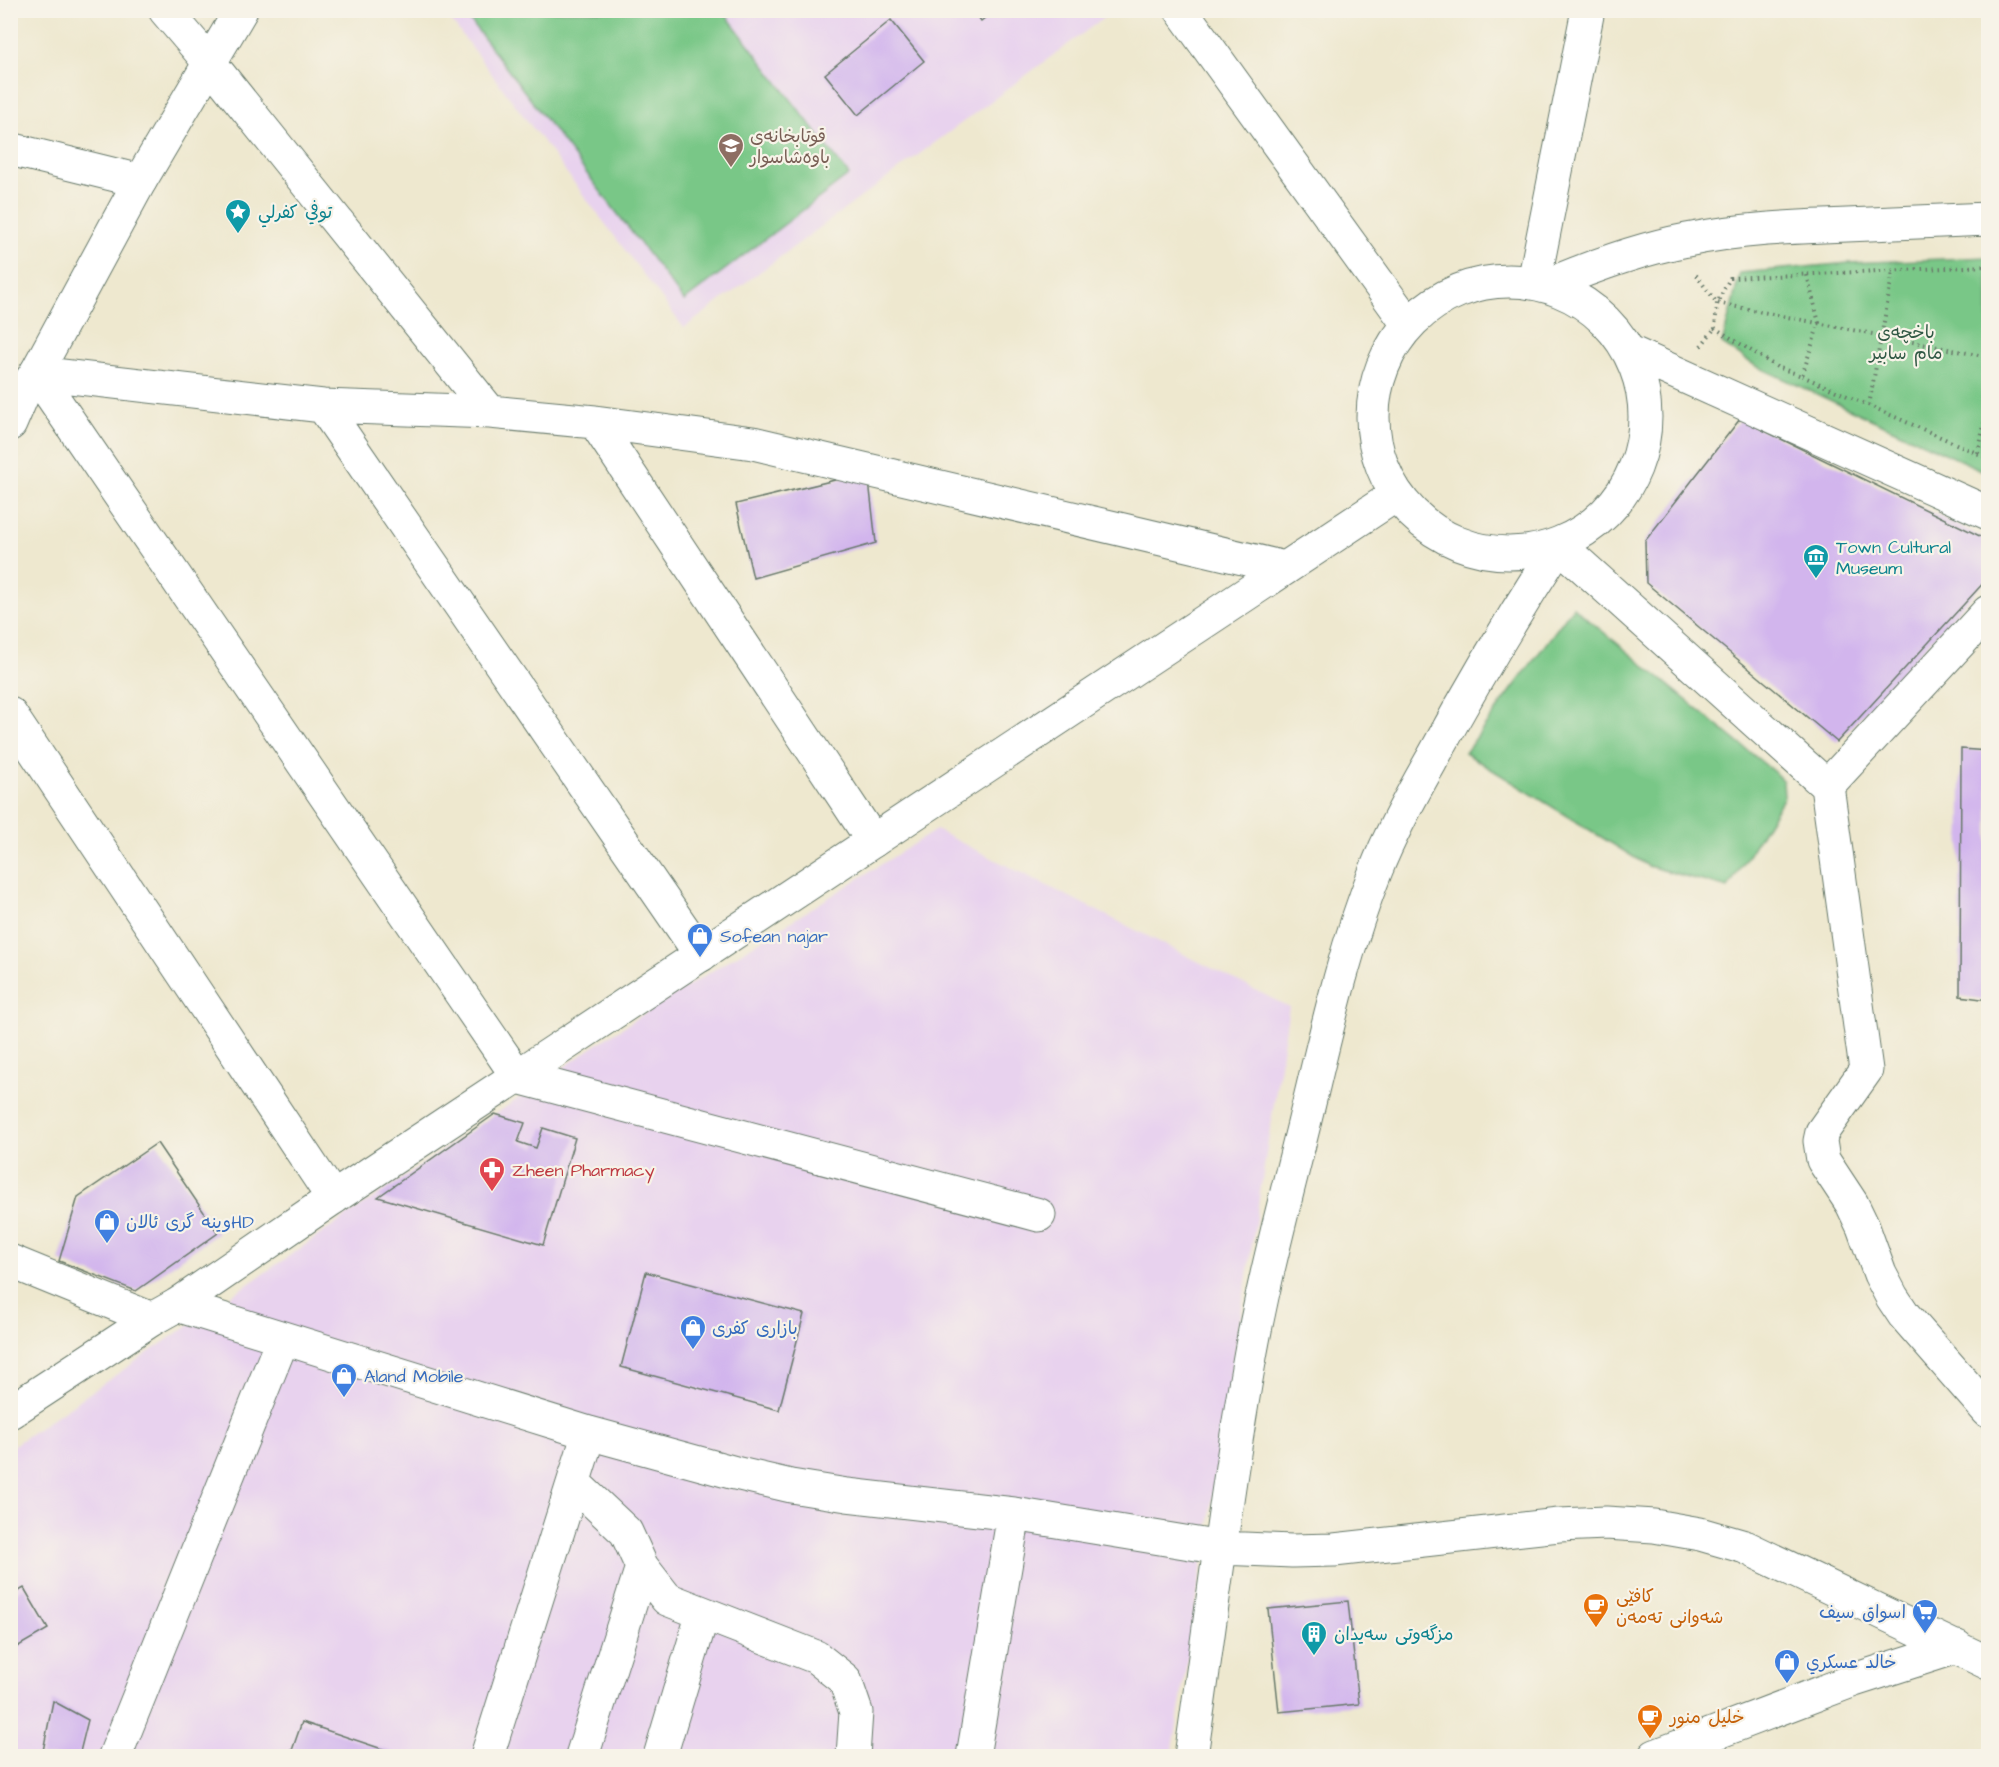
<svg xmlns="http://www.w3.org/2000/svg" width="1999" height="1767" font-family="'Architects Daughter','Playpen Sans Arabic',sans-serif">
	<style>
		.built { fill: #e8d2ee }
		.green { fill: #79c787; stroke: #4c825e; stroke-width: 1.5 }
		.building { fill: #d2b5ed }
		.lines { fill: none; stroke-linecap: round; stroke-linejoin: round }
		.minor-casing { stroke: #67796a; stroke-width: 35 }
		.major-casing { stroke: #67796a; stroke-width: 35 }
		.path { stroke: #67796a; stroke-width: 4; stroke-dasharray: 1.5 4.5; stroke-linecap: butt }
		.minor { stroke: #fff; stroke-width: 33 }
		.major { stroke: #fff; stroke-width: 33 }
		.labels { text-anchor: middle; stroke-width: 4.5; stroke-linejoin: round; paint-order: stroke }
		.education-label { font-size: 18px; fill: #785e54; stroke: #f7f3e8; text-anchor: start }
		.culture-label { font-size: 18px; fill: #0d838f; stroke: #f7f3e8; text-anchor: start }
		.park-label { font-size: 18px; fill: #315945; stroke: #f7f3e8 }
		.shop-label { font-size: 18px; fill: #366cbe; stroke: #f7f3e8; text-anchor: start }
		.health-label { font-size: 18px; fill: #be3a42; stroke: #f7f3e8; text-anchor: start }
		.food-label { font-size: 18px; fill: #c56008; stroke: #f7f3e8; text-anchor: start }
	</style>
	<rect width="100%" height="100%" fill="#f7f3e8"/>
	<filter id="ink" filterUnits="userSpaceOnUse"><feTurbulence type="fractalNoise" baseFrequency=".0167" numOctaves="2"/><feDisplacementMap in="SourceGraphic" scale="12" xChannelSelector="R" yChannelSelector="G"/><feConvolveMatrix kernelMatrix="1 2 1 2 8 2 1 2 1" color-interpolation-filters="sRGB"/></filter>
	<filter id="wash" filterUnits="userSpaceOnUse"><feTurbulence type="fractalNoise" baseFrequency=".008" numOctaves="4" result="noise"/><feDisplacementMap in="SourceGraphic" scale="24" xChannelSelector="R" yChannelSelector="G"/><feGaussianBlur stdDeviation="1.35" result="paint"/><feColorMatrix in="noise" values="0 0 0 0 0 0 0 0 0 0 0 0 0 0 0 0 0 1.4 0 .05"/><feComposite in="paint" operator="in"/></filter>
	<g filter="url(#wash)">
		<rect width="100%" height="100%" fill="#eee8cf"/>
		<path class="built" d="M444 11H1113L684 328Z
			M936 830 1289 1007 1172 1756H11V1447L612 1034Z"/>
		<path class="green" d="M463 11H723L849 175 684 301Z
			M1988 257V473L1756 366 1722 344 1740 273 1849 263Z
			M1573 607 1773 771 1783 781 1784 797 1728 888 1648 866 1465 753Z"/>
		<g id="blocks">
			<path class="building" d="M973 10H995L981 21Z
				M891 20 924 61 858 115 825 74Z
				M1740 419 1988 540V578L1837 742 1646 583 1645 541Z
				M868 472 876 543 753 578 736 504Z
				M1961 749 1988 751V1000L1960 996Z
				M495 1114 525 1123 518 1142 536 1148 543 1128 575 1138 543 1245 378 1197Z
				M157 1143 218 1233 136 1291 59 1261 78 1197Z
				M646 1272 804 1314 779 1410 621 1367Z
				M24 1588 48 1629 10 1651V1596Z
				M1348 1601 1359 1704 1279 1712 1268 1609Z
				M53 1701 88 1720 79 1756H42Z
				M302 1722 403 1756H290Z"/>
		</g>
	</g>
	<g filter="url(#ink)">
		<use href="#blocks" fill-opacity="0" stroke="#67796a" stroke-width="1.5"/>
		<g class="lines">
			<defs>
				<path id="minor" d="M165 10 210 63 490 412
					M10 149 140 181
					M1534 282 1588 10
					M1548 285C1593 266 1639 249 1687 240 1740 229 1793 227 1847 225 1894 223 1941 221 1988 219
					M1630 352 1988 513
					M36 373 518 1077 1039 1215
					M36 373 323 406 490 412 595 422 753 443 1285 568
					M323 406 701 955
					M595 422 873 841
					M10 714 333 1198
					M1827 786 1988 612
					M10 1261 152 1319
					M177 1305 589 1433 735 1473 791 1486 847 1495 1014 1514 1221 1548 1292 1551 1334 1550 1559 1525 1606 1523 1654 1526 1700 1534 1745 1547 1988 1663
					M574 1483 626 1532 642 1567 667 1599 816 1657 845 1680 856 1712 853 1756
					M115 1756 283 1338
					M487 1756 589 1433
					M582 1756 642 1567
					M660 1756 703 1613
					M973 1756 1014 1514
					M1191 1756C1210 1627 1225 1497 1248 1368 1262 1286 1284 1205 1304 1124 1325 1038 1343 952 1376 870 1391 832 1411 796 1431 761 1471 687 1513 616 1559 545L1827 786 1866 1070 1822 1132 1820 1141 1823 1160 1852 1204 1863 1227 1880 1274 1892 1297 1904 1315 1988 1411
					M1655 1756 1854 1680 1957 1647"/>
				<path id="major" d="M1181 10 1408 324
					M1373 417a136 136 0 1 1 272 0a136 136 0 1 1-272 0Z
					M10 424 25 389 36 373 140 181 241 10
					M10 1412 152 1319 177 1305 333 1198 1396 495"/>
			</defs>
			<use href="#minor" class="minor-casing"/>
			<use href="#major" class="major-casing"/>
			<path class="path" d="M1696 275 1717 303 1988 357
				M1807 275 1819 323 1802 376 1777 367 1715 328 1717 303 1730 278 1988 266
				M1701 346 1715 328
				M1802 376 1988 458
				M1869 405 1893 271
				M1978 453 1988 406"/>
			<use href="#minor" class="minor"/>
			<use href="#major" class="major"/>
		</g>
	</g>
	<defs>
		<symbol id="school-pin" viewBox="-11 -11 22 30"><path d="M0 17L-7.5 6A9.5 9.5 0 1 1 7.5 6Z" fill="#8d6e63" stroke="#f7f3e8"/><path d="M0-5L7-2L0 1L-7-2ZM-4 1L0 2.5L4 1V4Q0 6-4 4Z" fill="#fff"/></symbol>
		<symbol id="sight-pin" viewBox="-11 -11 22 30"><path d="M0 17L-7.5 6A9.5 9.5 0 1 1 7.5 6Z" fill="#0f9aa8" stroke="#f7f3e8"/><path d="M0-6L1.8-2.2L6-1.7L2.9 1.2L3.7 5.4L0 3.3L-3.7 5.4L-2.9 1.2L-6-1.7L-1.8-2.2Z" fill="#fff"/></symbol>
		<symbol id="museum-pin" viewBox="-11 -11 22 30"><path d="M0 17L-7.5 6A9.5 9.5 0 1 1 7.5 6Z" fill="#0f9aa8" stroke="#f7f3e8"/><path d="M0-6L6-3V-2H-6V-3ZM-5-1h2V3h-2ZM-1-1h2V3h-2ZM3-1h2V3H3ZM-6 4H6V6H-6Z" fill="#fff"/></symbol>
		<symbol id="shop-pin" viewBox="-11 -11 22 30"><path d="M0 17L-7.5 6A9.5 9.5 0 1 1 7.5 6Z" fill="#3f7fe0" stroke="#f7f3e8"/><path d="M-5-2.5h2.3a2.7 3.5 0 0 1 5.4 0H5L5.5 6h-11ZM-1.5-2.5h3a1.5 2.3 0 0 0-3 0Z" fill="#fff"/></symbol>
		<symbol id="pharmacy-pin" viewBox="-11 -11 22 30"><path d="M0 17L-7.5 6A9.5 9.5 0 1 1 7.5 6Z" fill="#e0444e" stroke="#f7f3e8"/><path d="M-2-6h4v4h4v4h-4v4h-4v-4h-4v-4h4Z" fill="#fff"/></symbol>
		<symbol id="cafe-pin" viewBox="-11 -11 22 30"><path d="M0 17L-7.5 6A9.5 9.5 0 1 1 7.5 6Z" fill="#e8710a" stroke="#f7f3e8"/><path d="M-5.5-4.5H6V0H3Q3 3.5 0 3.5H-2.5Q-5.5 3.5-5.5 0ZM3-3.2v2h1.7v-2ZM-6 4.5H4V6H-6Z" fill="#fff"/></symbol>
		<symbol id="supermarket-pin" viewBox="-11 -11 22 30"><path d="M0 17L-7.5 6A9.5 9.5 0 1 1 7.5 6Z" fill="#3f7fe0" stroke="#f7f3e8"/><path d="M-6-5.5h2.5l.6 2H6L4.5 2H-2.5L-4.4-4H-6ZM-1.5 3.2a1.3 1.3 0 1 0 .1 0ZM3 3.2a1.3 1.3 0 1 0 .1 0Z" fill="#fff"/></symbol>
		<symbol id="building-pin" viewBox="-11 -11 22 30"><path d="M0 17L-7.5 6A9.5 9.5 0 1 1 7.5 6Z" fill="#0f9aa8" stroke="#f7f3e8"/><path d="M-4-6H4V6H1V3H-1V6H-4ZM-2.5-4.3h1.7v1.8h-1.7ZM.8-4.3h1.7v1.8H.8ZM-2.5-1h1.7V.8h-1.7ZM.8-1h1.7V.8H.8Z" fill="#fff"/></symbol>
	</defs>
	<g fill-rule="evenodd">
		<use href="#school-pin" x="716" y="131" width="30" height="40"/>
		<use href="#sight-pin" x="223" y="197" width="30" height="40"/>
		<use href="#museum-pin" x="1801" y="542" width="30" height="40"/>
		<use href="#shop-pin" x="685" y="921" width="30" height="40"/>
		<use href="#pharmacy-pin" x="477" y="1155" width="30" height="40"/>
		<use href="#shop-pin" x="92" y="1207" width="30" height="40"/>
		<use href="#shop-pin" x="678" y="1313" width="30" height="40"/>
		<use href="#shop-pin" x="329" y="1361" width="30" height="40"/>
		<use href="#cafe-pin" x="1581" y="1591" width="30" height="40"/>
		<use href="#supermarket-pin" x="1910" y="1597" width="30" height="40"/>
		<use href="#building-pin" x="1299" y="1619" width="30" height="40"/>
		<use href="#shop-pin" x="1772" y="1647" width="30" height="40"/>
		<use href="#cafe-pin" x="1635" y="1702" width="30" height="40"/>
	</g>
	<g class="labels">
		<g class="education-label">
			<text x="750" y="142">قوتابخانەی<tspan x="750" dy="21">باوەشاسوار</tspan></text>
		</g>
		<g class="culture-label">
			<text x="258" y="218">توفي كفرلي</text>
			<text x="1836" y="553">Town Cultural<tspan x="1836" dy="21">Museum</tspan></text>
			<text x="1334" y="1640">مزگەوتی سەیدان</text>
		</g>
		<g class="park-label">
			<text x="1906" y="338">باخچەی<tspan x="1906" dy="21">مام سابیر</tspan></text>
		</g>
		<g class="shop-label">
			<text x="720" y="942">Sofean najar</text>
			<text x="126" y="1228">وينه گری ئالانHD</text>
			<text x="712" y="1334">بازاری کفری</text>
			<text x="364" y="1382">Aland Mobile</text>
			<text x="1906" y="1618" text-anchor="end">اسواق سيف</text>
			<text x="1806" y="1668">خالد عسکري</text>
		</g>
		<g class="health-label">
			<text x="512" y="1176">Zheen Pharmacy</text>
		</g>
		<g class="food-label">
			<text x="1616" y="1602">کافێی<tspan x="1616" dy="21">شەوانی تەمەن</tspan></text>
			<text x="1670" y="1723">خلیل منور</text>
		</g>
	</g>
	<rect width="1999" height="1767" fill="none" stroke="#f7f3e8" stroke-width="36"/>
</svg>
